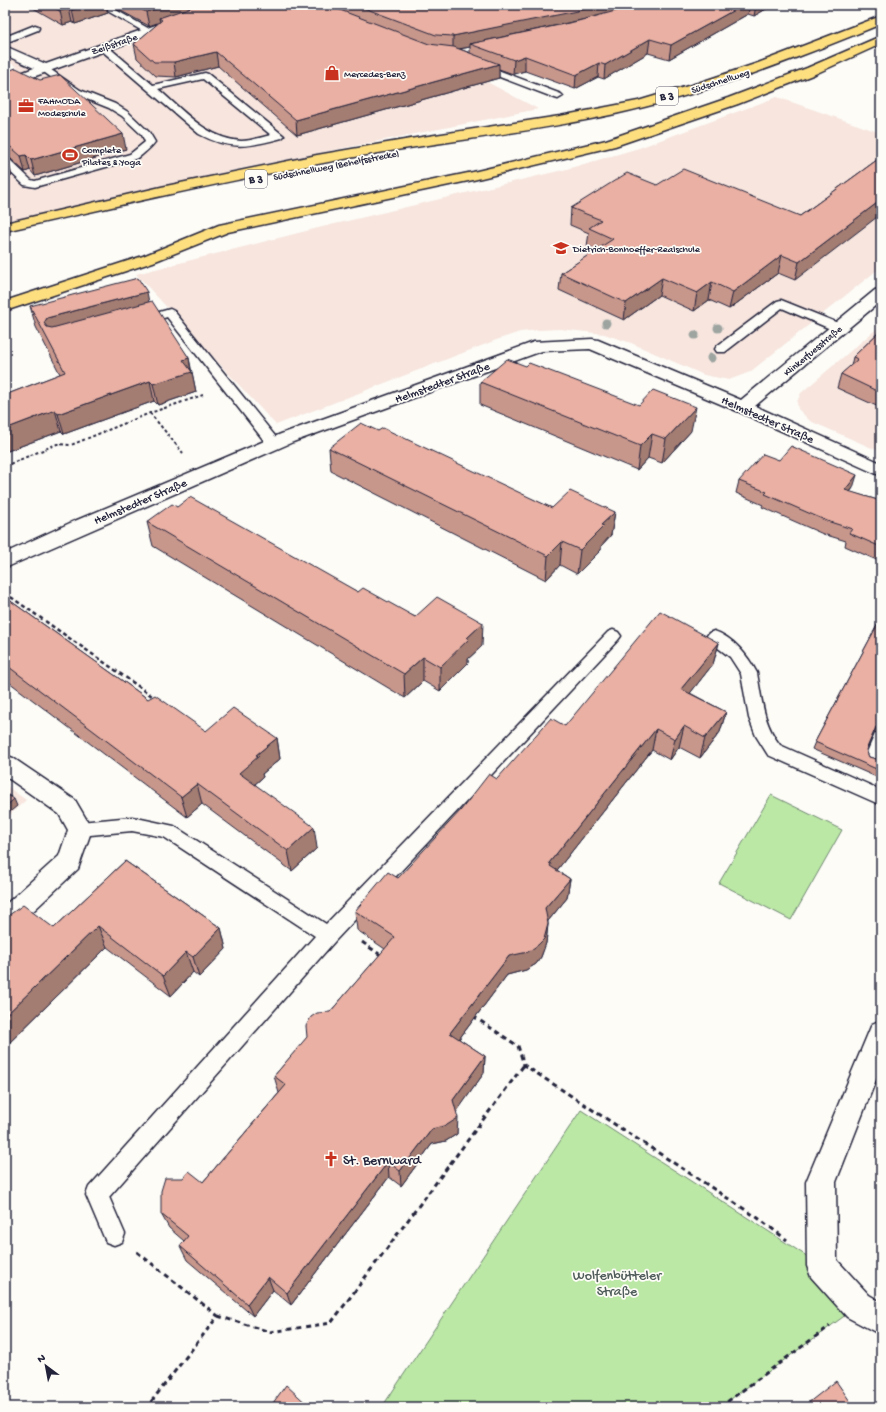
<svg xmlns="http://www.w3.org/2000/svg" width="886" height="1412" font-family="'Gochi Hand',sans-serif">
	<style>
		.built { fill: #f7e5de }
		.green { fill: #bbe8a5; stroke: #6e8570 }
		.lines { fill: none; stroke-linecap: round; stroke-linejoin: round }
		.lane-casing { stroke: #22223b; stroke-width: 3 }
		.street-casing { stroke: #22223b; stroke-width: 3 }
		.secondary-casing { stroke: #22223b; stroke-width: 3 }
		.highway-casing { stroke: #22223b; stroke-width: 3 }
		.path-far2 { stroke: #22223b; stroke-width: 2; stroke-dasharray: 3 2.5; stroke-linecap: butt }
		.path-far1 { stroke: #22223b; stroke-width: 2.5; stroke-dasharray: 4 3; stroke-linecap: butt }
		.path { stroke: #22223b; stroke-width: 3; stroke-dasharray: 5 4; stroke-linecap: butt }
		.lane { fill: #fdfcf7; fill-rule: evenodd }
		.street { fill: #fdfcf7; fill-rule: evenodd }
		.secondary { fill: #fdfcf7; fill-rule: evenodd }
		.highway { fill: #fedf80; fill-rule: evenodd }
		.tree { fill: #9ea5a1 }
		.wall { fill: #c8978c; stroke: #22223b; fill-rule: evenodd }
		.shaded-wall { fill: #a37b72; stroke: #22223b }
		.building { fill: #e9b0a3; stroke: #22223b }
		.labels { text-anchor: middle; stroke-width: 3.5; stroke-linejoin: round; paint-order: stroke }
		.far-street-label { font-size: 10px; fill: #22223b; stroke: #fdfcf7 }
		.far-poi-label { font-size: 10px; fill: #22223b; stroke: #fdfcf7; text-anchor: start }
		.shield { fill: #fdfcf7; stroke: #646373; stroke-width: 1 }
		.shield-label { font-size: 11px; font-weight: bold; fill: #22223b }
		.street-label { font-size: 12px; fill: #22223b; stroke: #fdfcf7 }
		.near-poi-label { font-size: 14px; fill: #22223b; stroke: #fdfcf7; text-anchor: start }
		.near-park-label { font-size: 14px; fill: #505d5b; stroke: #fdfcf7 }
	</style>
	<rect width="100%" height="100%" fill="#fdfcf7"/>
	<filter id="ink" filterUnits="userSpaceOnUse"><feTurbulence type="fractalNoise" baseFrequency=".025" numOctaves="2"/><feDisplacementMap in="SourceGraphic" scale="8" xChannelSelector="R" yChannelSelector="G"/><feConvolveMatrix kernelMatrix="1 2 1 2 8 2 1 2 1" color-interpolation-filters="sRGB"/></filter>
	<g filter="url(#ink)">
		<path class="built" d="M5 5H306L434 54 538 109 240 169 5 222V72L18 67 5 60Z
			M777 97 881 133V267L750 372 729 380 704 375 631 343 604 334 560 329 538 330 520 332 499 339 276 425 136 274 318 228 567 169 639 148Z
			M881 325V452L810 421 798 409 797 402 801 393Z
			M5 785 26 800 5 819Z"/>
		<path class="green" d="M771 795 842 830 791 920 719 883Z
			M581 1110 822 1266 858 1306 720 1407H382Z"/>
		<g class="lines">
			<defs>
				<path id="lane" d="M97 5H107L153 31 149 34 146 33Z
					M35 25 38 26 39 28 38 30 5 43V37Z
					M103 44 106 45 153 85 205 73 208 74 284 136 282 138C248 147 231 151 199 134L100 49 99 47 100 45ZM203 79 271 135C262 137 250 141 241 141 207 139 183 110 158 89Z
					M479 63 561 94 563 96 558 99 555 98 476 68 474 66Z
					M44 65 80 90 115 104 128 112 149 132 155 142C150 149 144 153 138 158L35 187 24 185 5 167V158L9 159 31 180 35 181 130 154 145 142 142 135 122 116 109 108 74 94 41 70 39 68 41 66Z
					M781 300 843 325 845 328 843 331H835L782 308 725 352H717L715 349 717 346 777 301Z
					M170 309 174 311 279 441 281 444 279 447 274 448 269 447 167 317 142 325 138 324 136 321 138 318Z
					M613 630 618 632 621 636 618 640 335 941 109 1197 125 1234 122 1242 114 1245 106 1242 86 1195 89 1187 315 936 164 837 132 831 80 836 74 834 71 829 74 824 80 822 132 817 174 826 326 924 608 632Z
					M714 631C733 637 748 656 757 673 762 700 763 723 780 745L881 790V805L768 755 756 736 749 718 741 674 730 657 709 641 706 637 709 633Z
					M881 733V758L879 762 873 764 867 762 865 757 875 734Z"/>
				<path id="street" d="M881 288V301L755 406 881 463V476L737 411 590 349 542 351 293 442 5 568V553L70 523 281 434 534 342 592 339 598 340 741 400 875 290Z
					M5 755 13 758 75 800 92 829 78 869 14 929 5 932V905L59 856 68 830 59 814 5 776Z
					M881 1020V1067L836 1182 837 1260 869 1295 881 1302V1335L847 1317 811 1277 807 1266 806 1182 872 1024Z"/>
				<path id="secondary" d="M212 5H229L227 7 5 87V79L34 68 5 55V46L46 64Z"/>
				<path id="highway" d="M881 16V24C795 59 706 94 615 114 529 133 442 141 355 157 238 178 121 205 5 231V223L161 187 317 155 422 137 560 116 638 101 698 83 758 63Z
					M881 36V44L815 74 738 104 615 146 473 180 228 232 153 262 5 311V301L143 256 219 225 473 172 606 140 728 98 807 68Z"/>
			</defs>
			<use href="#lane" class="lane-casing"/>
			<use href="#street" class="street-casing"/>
			<use href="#secondary" class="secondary-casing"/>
			<use href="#highway" class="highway-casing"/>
			<path class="path-far2" d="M150 413 183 453
				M5 466 57 444 71 445 150 413 203 395"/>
			<path class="path-far1" d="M5 593 155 698"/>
			<path class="path" d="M362 942 382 956
				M473 1016 518 1046 524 1065 758 1218 787 1240
				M137 1252 218 1316 147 1407
				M218 1316 270 1332 331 1323 524 1065
				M720 1407 830 1326"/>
			<use href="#lane" class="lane"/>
			<use href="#street" class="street"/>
			<use href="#secondary" class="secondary"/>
			<use href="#highway" class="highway"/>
		</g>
		<g class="tree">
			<circle cx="606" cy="323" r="4.5"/>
			<circle cx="718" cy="328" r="4.5"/>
			<circle cx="695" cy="335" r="4.5"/>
			<circle cx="711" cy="358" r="4.5"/>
		</g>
		<path class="wall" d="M28 5H107L108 13 75 24 72 22 63 25Z
			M110 5H773L754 16 748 14 669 59 648 53 604 79 598 77 575 89 525 71 513 74 499 69V78L297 135 218 66 176 77 156 76 137 58 134 44 160 22 149 26ZM470 47V53L460 49Z
			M5 70V72L126 149 35 176 30 170 25 172 10 158 5 157Z
			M881 157 795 280 778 273 729 309 709 300 694 311 659 295 624 320 559 290 561 273 597 250 587 246 589 233 570 225 571 208 657 185 800 216Z
			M149 302 189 358 196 392 158 405 154 401 64 434 61 431 5 452V395L60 374 36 327 30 306Z
			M881 330V408L837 388 841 374 851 366 853 357Z
			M480 382 691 431 662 463 648 458 637 470 480 405Z
			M378 431 552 508 615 512 611 535 601 546V550L577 574 560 565 546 580 331 471 329 448Z
			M779 460 853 488 850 492 881 501V562L845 546 846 541 823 534 762 507 763 505 736 493 739 481Z
			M177 507 358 592 482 646 468 659V663L440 691 423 681 405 698 153 546 147 522Z
			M5 597 148 699 206 731 277 738 280 759 262 774 263 777 255 784 317 848 292 871 202 804 187 817 5 679Z
			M881 618V732L874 733 866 750 869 757 876 759 881 757V779L812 749 815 742Z
			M719 643 713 664 690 693 726 712 720 732 700 758 679 747 670 760 652 750 557 870 570 879 567 898 548 921V924L546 943 541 957 536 964 526 970 507 975 459 1039 485 1056 484 1073 456 1112 457 1134 446 1141 432 1144 401 1186 389 1177 291 1305 273 1290 253 1316 187 1260 180 1246 184 1241 169 1228 161 1214 203 1182 279 1093 274 1076 385 949 357 930 355 911 398 878 497 779 565 726Z
			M125 861 221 928 226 949 199 977 193 972 171 996 107 947 5 1047V918L54 928Z"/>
		<path class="shaded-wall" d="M87 5H107L108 13 75 24 72 10Z
			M167 5H208L159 18 160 22 149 26 146 12Z
			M599 5H651L470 44V47L453 50V36Z
			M743 5H750L748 14 669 59 671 45Z
			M756 5H773L754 16Z
			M69 8 72 22 63 25 60 11Z
			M650 39 648 53 604 79 605 65Z
			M216 52 218 66 176 77 174 62Z
			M525 56V71L513 74 514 60Z
			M599 63 598 77 575 89 576 75Z
			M499 64V78L297 135 296 120Z
			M123 134 126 149 35 176 31 160Z
			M26 155 30 170 25 172 21 156Z
			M8 160 12 176 5 178V161Z
			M881 200V214L795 280 799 262Z
			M782 255 778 273 729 309 733 292Z
			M662 278 659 295 624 320 626 303Z
			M712 282 709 300 694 311 697 293Z
			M147 292 151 313 53 339 44 323 47 318Z
			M189 358 191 372H192L196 392 158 405 153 384 183 360Z
			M150 381 154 401 64 434 58 414Z
			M696 407 691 431 662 463 666 439Z
			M55 410 61 431 5 452V429Z
			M652 434 648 458 637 470 640 446Z
			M857 475 853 488 841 503 845 490Z
			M615 512 611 535 601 546V550L577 574 580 550 601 525Z
			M562 542 560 565 546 580 548 556Z
			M483 623 482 646 468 659V663L440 691V667L467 638Z
			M719 643 713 664 677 710 681 689Z
			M423 657V681L405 698 404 674Z
			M726 712 720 732 700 758 705 738Z
			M684 726 679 747 670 760 675 739Z
			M881 726V732L874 733 876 727Z
			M656 729 652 750 550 879 549 863Z
			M277 738 280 759 262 774 263 777 244 794 239 773 256 755Z
			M197 784 202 804 187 817 181 797Z
			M14 799 17 806 5 816V807Z
			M314 827 317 848 292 871 288 851Z
			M570 879 567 898 543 927 545 908Z
			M548 924 546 943 541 957 536 964 526 970 507 975 450 1051V1033L509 956Z
			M98 926 107 947 5 1047V1016Z
			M221 928 226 949 199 977 193 957Z
			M186 952 193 972 171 996 163 976Z
			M485 1056 484 1073 453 1117V1100Z
			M458 1118 457 1134 446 1141 432 1144 401 1186 400 1171 432 1129Z
			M388 1162 389 1177 291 1305 287 1293Z
			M268 1277 273 1290 253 1316 247 1304Z"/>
		<path class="building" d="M49 5H87L72 10 69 8 60 11Z
			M133 5H167L146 12Z
			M197 5H327L429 44 454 47 499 64 296 120 216 52 174 62H154L134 44 162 20 159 18Z
			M356 5H599L577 11 453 36 436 35Z
			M638 5H743L671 45 650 39 605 65 599 63 576 75 525 56 514 60 470 44 578 21Z
			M16 68 40 80 60 75 123 134 31 160 26 155 21 156 5 142V72Z
			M5 157 8 160 5 161Z
			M881 157V200L799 262 782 255 733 292 712 282 697 293 662 278 626 303 561 273 613 239 589 228 601 220 571 208 627 173 657 185 683 169 800 216Z
			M138 278 147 292 47 318 44 323 47 327 52 328 152 301 189 358 183 360 192 372 153 384 150 381 58 414 55 410 5 429V395L65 372 30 306Z
			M881 330V393L841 374 858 359 853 357Z
			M507 359 526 366 529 363 639 405 653 390 696 407 666 439 652 434 640 446 480 382Z
			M361 423 378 431 383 428 552 508 570 491 615 512 601 525 604 526 580 550 562 542 548 556 329 448Z
			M791 446 857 475 845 490 881 501V547L849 533 852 529 827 521 765 494 767 492 739 481 763 454 779 460Z
			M190 497 358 592 363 588 415 617 437 597 483 623 467 638 469 639 440 667 423 657 404 674 147 522 172 504 177 507Z
			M5 597 148 699 155 695 206 731 233 708 277 738 256 755 259 756 239 773 314 827 288 851 197 784 181 797 5 664Z
			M660 611 719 643 681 689 726 712 705 738 684 726 675 739 656 729 549 863 551 864 550 866 570 879 545 908 548 924 544 939 538 945 528 952 509 956 450 1033 485 1056 453 1100 458 1118 447 1125 432 1129 400 1171 388 1162 287 1293 268 1277 247 1304 180 1246 188 1236 161 1214V1191L165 1178H183L189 1171 203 1182 286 1085 274 1076 307 1037 306 1026 311 1017 317 1013 330 1012 395 937 355 911 388 872 398 878 461 810 489 774 497 779 551 718 565 726Z
			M881 618V726L876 727 866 750 869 757 876 759 881 757V771L815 742Z
			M5 793 14 799 5 807Z
			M125 861 221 928 193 957 186 952 163 976 98 926 5 1016V918L23 905 54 928Z
			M836 1381 854 1407H803Z
			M286 1385 310 1407H270Z"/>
	</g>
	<defs>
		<symbol id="shop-bare" viewBox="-9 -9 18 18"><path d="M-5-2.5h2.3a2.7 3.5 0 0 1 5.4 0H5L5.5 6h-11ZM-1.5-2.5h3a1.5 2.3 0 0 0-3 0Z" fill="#c8321e" stroke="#fdfcf7" stroke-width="2.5" paint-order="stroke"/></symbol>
		<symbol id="office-bare" viewBox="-9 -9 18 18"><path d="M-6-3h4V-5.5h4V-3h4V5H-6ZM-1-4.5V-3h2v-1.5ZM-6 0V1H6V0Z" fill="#c8321e" stroke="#fdfcf7" stroke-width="2.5" paint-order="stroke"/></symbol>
		<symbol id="stadium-bare" viewBox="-9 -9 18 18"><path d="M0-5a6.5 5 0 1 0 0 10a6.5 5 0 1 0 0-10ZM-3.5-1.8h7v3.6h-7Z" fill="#c8321e" stroke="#fdfcf7" stroke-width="2.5" paint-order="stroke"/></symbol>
		<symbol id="school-bare" viewBox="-9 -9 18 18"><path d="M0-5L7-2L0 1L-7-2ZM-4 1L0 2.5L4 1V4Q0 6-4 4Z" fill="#c8321e" stroke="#fdfcf7" stroke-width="2.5" paint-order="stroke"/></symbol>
		<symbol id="church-bare" viewBox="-9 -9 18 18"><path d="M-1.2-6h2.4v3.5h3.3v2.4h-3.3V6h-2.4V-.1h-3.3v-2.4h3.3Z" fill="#c8321e" stroke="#fdfcf7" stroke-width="2.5" paint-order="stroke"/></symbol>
	</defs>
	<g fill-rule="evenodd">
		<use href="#shop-bare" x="321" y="62" width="22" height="22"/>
		<use href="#office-bare" x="15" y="95" width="22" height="22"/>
		<use href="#stadium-bare" x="59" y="144" width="22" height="22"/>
		<use href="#school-bare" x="550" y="237" width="22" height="22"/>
		<use href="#church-bare" x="320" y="1148" width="22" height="22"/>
	</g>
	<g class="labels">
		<g class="far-street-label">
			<text transform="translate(114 43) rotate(-19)" y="4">Zeißstraße</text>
			<text transform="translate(720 80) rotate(-18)" y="4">Südschnellweg</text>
			<text transform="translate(336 164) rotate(-11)" y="4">Südschnellweg (Behelfsstrecke)</text>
			<text transform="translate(812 350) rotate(-40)" y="4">Klinkerfuesstraße</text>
		</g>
		<g class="far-poi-label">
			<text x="344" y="77">Mercedes-Benz</text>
			<text x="38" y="104">FAHMODA<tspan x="38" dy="12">Modeschule</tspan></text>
			<text x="82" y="153">Complete<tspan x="82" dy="12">Pilates &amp; Yoga</tspan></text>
			<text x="573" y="252">Dietrich-Bonhoeffer-Realschule</text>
		</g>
		<g class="shield">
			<rect x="656" y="87" width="22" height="18" rx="3"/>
			<rect x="245" y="170" width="22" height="18" rx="3"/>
		</g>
		<g class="shield-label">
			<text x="667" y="100">B 3</text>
			<text x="256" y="183">B 3</text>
		</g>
		<g class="street-label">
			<text transform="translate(442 382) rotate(-20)" y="4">Helmstedter Straße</text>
			<text transform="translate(768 419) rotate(24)" y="4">Helmstedter Straße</text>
			<text transform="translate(140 501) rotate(-23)" y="4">Helmstedter Straße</text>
		</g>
		<g class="near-poi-label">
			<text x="343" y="1164">St. Bernward</text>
		</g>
		<g class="near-park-label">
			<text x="617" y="1279">Wolfenbütteler<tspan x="617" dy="16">Straße</tspan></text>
		</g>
	</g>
	<rect width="886" height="1412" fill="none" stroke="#fdfcf7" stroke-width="20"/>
	<rect x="10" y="10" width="866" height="1392" fill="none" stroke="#22223b" stroke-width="1.5" filter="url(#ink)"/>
	<g transform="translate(46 1366) rotate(328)" stroke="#fdfcf7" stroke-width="3" paint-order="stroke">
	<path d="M0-3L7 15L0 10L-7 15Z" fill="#22223b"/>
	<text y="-6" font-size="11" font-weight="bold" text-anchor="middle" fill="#22223b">N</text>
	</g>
</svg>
